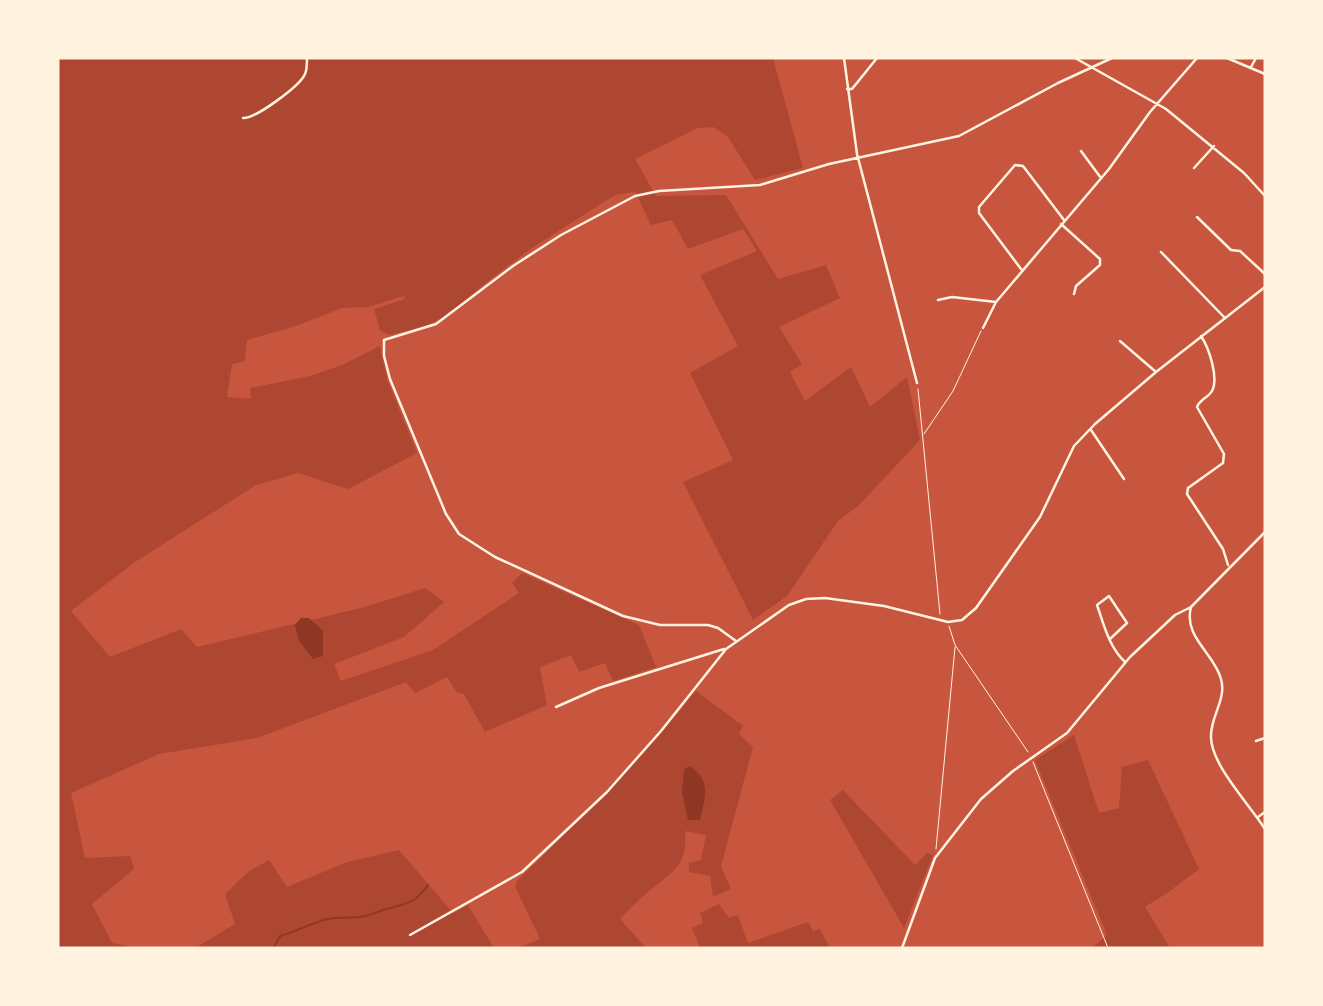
<svg xmlns="http://www.w3.org/2000/svg" width="1323" height="1006" font-family="Roboto,sans-serif">
	<style>
		.green { fill: #ae4732 }
		.water { fill: #8f3625 }
		.lines { fill: none; stroke-linecap: round; stroke-linejoin: round }
		.stream { stroke: #8f3625; stroke-width: 2 }
		.path { stroke: #fff3e0; stroke-width: 1 }
		.minor { stroke: #fff3e0; stroke-width: 2.5 }
	</style>
	<rect width="100%" height="100%" fill="#c8553d"/>
	<path class="green" d="M58 58H773L803 168 755 180 728 137 713 127 698 128 635 159 656 196 726 195 778 279 826 265 840 298 779 327 802 364 790 372 805 401 851 367 870 407 907 377 920 440 858 506 838 521 787 596 753 620 683 482 733 460 690 373 738 346 700 275 757 251 743 229 688 249 672 220 651 225 635 192 615 195 532 248 492 278 446 316 426 326 389 335 380 330 374 309 405 299 404 296 368 307 342 308 296 326 247 340 245 361 232 364 227 397 251 399 250 388 310 376 342 365 380 346 387 379 417 453 348 489 298 473 256 485 135 562 71 611 110 657 181 629 197 647 365 607 425 588 444 602 404 637 334 664 341 681 433 650 519 593 512 583 522 573 639 625 656 667 613 681 605 663 579 672 571 655 540 667 547 705 485 732 464 694 457 693 447 677 415 693 406 682 257 738 159 754 71 793 85 858 130 856 134 869 92 904 112 943 138 948H58Z
		M696 691 743 726 739 734 753 747 721 866 731 889 713 897 710 876 689 872V863L701 860 706 835 685 831C688 867 672 871 648 892 638 900 629 910 620 919L646 948H518L540 939 515 886 518 880C582 818 640 761 696 691Z
		M1074 735 1099 813 1119 808 1122 767 1148 760 1199 869 1167 893 1145 907 1170 948H1092L1107 935 1035 760Z
		M843 790 915 865 927 853 933 855 904 928 830 800Z
		M399 850 453 913 468 905 494 948H195L235 924 225 894 248 872 269 860 287 887 347 862Z
		M719 904 729 918 738 915 748 943 808 922 813 931 820 929 830 948H700L692 928 703 923 700 913Z"/>
	<path class="water" d="M301 618H309L323 631V656L313 659 299 641 295 625Z
		M690 766C712 782 705 796 700 820H688L682 792 684 769Z"/>
	<g class="lines">
		<path class="stream" d="M269 948 274 947 280 936C297 931 312 923 327 919 339 917 349 918 360 917 369 916 378 911 387 909 408 903 414 904 428 885"/>
		<path class="path" d="M918 389 940 614
			M924 434 953 391 981 331
			M949 626 955 645 1028 752
			M1033 762 1108 948
			M936 849 955 647"/>
		<path class="minor" d="M844 58 857 154 917 383
			M1075 58 1166 109 1244 173 1265 196
			M1227 58 1265 74
			M1251 67 1256 58
			M847 89H852L877 58
			M243 118C255 119 300 86 305 74 307 70 307 63 307 58
			M1081 151 1101 178
			M1194 168 1214 146
			M1197 217 1231 250 1240 251 1265 274
			M1061 224 1100 259V265L1076 286 1074 294
			M1161 252 1224 317
			M1021 269 979 213V207L1015 165 1023 166 1064 220
			M938 300 952 297 996 302
			M983 328 996 302 1109 169 1150 112 1197 58
			M1201 336C1209 348 1219 378 1212 391 1208 398 1200 399 1197 407L1224 454 1223 463 1188 488 1187 494 1223 549 1228 565
			M1120 341 1156 372
			M1091 430 1124 479
			M1191 607C1183 637 1214 653 1221 679 1227 699 1210 717 1211 737 1211 765 1250 805 1265 829
			M1110 639 1127 623 1109 596 1097 605C1104 625 1109 647 1125 662
			M736 641 718 628 708 625H660L623 616 495 557 459 534 446 514 390 379 384 356V340L436 324 513 266 561 235 635 196 659 191 760 185 829 164 959 136 1058 83 1112 58
			M556 707 599 688 724 649
			M1256 741 1265 738
			M1258 817 1265 812
			M410 935 522 872 607 792 661 731 726 649 789 605 806 599 825 598 884 606 948 622 962 620 976 608 1040 517 1074 446 1095 424 1156 372 1265 287
			M902 948 935 858 981 799 1013 771 1067 733 1130 657 1175 615 1191 607 1265 532"/>
	</g>
	<rect width="1323" height="1006" fill="none" stroke="#fff3e0" stroke-width="119"/>
</svg>
